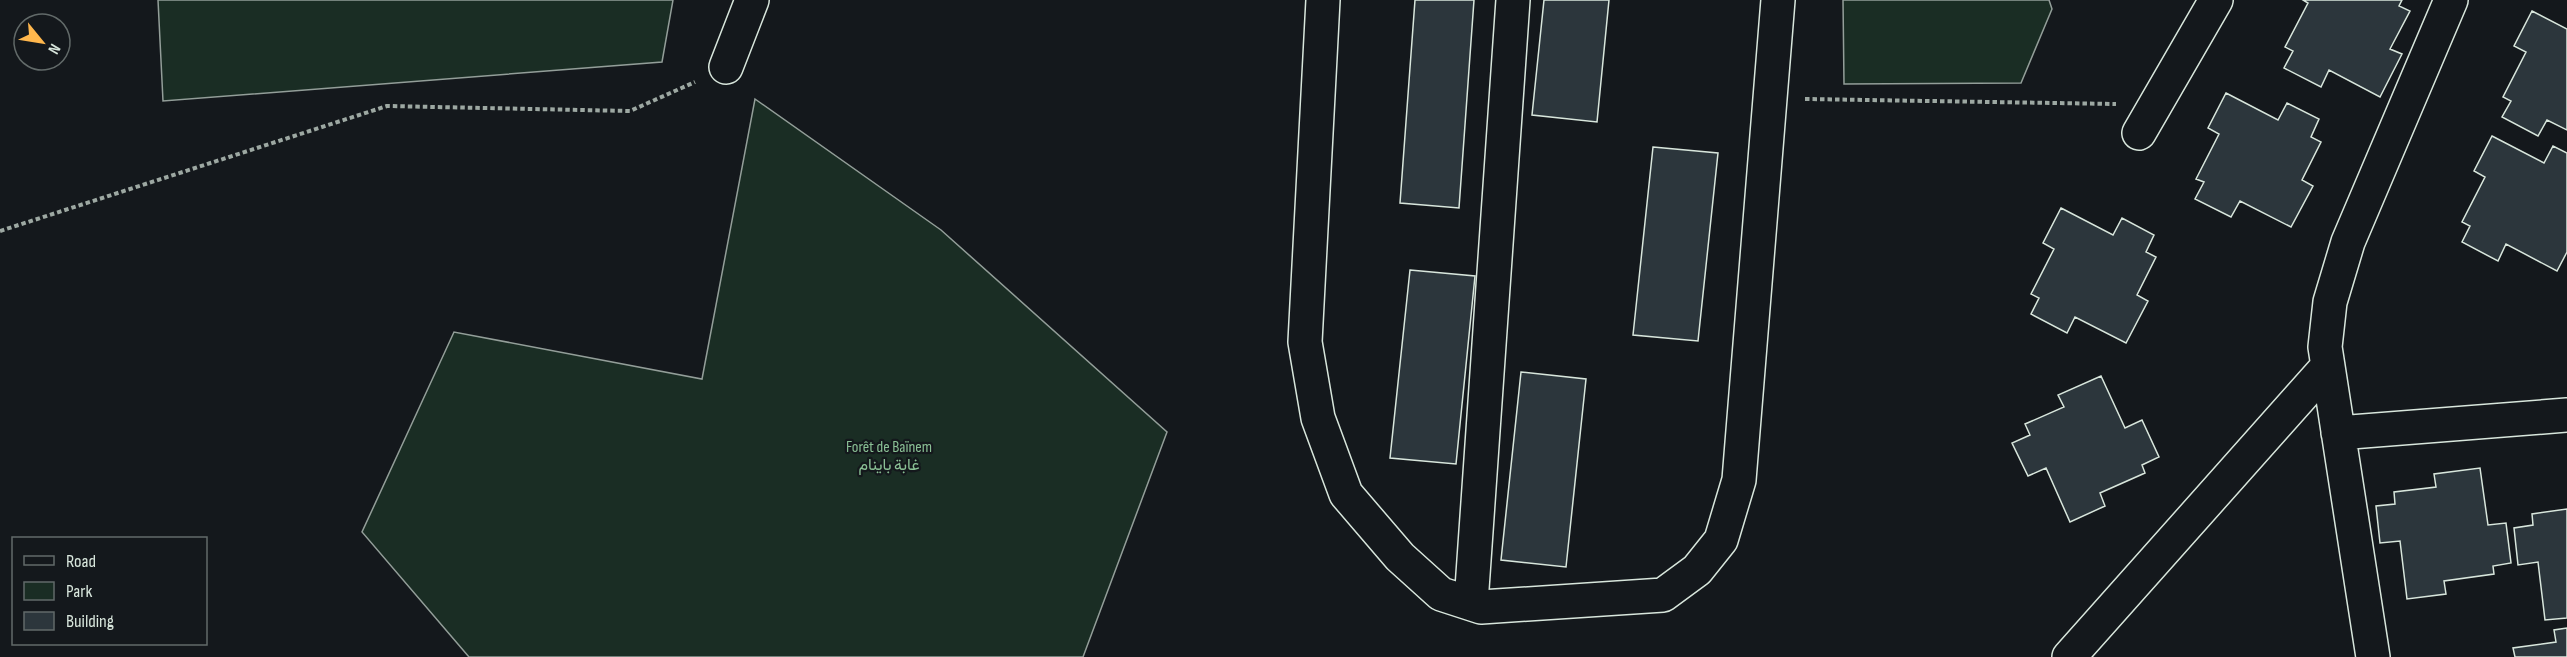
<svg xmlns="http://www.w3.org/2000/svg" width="2567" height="657" font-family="'Sofia Sans Condensed',Vazirmatn,sans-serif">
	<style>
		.green { fill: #1a2d24; stroke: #939e99; stroke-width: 1.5 }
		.building { fill: #2c363c; stroke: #d8e6dc; stroke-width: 1.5 }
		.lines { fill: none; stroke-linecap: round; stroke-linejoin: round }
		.minor-casing { stroke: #d8e6dc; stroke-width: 36 }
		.path { stroke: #9da8a2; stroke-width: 4; stroke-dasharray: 4.5 3; stroke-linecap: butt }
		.minor { stroke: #14181c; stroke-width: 33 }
		.labels { text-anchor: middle; stroke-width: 4.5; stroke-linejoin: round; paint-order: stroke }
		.park-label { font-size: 16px; fill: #8ac095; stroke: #14181c }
	</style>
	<rect width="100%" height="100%" fill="#14181c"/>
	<path class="green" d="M158 0H673L662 62 163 101Z
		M1843 0H2049L2052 9 2021 83 1844 84Z
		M755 99 941 230 1167 432 1083 657H469L362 532 454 332 702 379Z"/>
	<path class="building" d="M1415 0H1474L1459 208 1400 203Z
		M1544 0H1609L1597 122 1532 115Z
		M2303 0H2402L2399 6 2410 11 2390 49 2402 54 2380 97 2329 70 2321 87 2284 68 2293 51 2285 47 2308 3Z
		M2532 11 2567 29V130L2547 120 2538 136 2502 117 2511 101 2503 97 2526 52 2514 46Z
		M2226 93 2278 120 2287 103 2319 119 2311 137 2321 142 2302 180 2313 186 2291 227 2240 201 2231 217 2195 199 2204 182 2196 179 2219 134 2208 128Z
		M2492 136 2544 163 2553 146 2567 153V252L2557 271 2506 244 2498 261 2462 242 2470 226 2462 222 2485 177 2474 171Z
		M1653 147 1718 153 1698 341 1633 335Z
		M2061 208 2113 235 2122 218 2154 235 2146 252 2156 257 2137 295 2148 301 2126 343 2075 317 2067 333 2031 314 2039 298 2031 294 2054 249 2043 243Z
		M1410 270 1475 276 1456 464 1390 458Z
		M1521 372 1586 379 1566 567 1501 560Z
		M2101 376 2125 428 2142 420 2159 457 2142 465 2145 473 2100 493 2105 506 2070 522 2046 468 2028 476 2012 443 2030 435 2025 424 2064 407 2058 395Z
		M2480 468 2488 525 2506 523 2511 563 2493 566 2494 574 2444 581 2446 594 2407 599 2400 541 2380 543 2376 506 2395 504 2394 492 2436 487 2434 474Z
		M2567 509V618L2545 620 2538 562 2518 565 2514 528 2533 525 2532 514Z
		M2567 628V657H2515L2513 648 2556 642 2554 630Z"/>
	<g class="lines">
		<defs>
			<path id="minor" d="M1323 0 1305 342 1318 418 1346 494 1400 557 1441 594 1481 607 1663 595 1697 570 1721 540 1739 480 1778 0
				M726 67 752 0
				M2139 133 2216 0
				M2338 433 2567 415
				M1471 603 1513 0
				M2069 657 2328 366
				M2373 657 2325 347 2330 302 2348 242 2451 0"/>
		</defs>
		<use href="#minor" class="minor-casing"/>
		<path class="path" d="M1805 99 2116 104
			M0 231 387 106 630 111 695 82"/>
		<use href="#minor" class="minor"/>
	</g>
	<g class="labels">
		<g class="park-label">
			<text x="889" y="452">Forêt de Baïnem<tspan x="889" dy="18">غابة باينام</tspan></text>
		</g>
	</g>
	<rect x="12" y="537" width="195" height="108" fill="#14181c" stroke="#626a69" stroke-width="1.5"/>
	<rect x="24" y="556" width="30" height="9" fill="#14181c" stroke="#626a69" stroke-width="1.5"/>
	<text x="66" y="567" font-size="18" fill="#d8e6dc">Road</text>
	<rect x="24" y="582" width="30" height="18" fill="#1a2d24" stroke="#626a69" stroke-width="1.5"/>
	<text x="66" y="597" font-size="18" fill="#d8e6dc">Park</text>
	<rect x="24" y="612" width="30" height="18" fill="#2c363c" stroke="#626a69" stroke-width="1.5"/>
	<text x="66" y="627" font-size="18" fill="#d8e6dc">Building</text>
	<g transform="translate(42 42) rotate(120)"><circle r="28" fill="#14181c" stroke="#626a69" stroke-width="1.5"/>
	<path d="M0-4.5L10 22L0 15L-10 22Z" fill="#ffb74d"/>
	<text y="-9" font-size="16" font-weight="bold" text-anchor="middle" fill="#d8e6dc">N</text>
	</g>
</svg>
